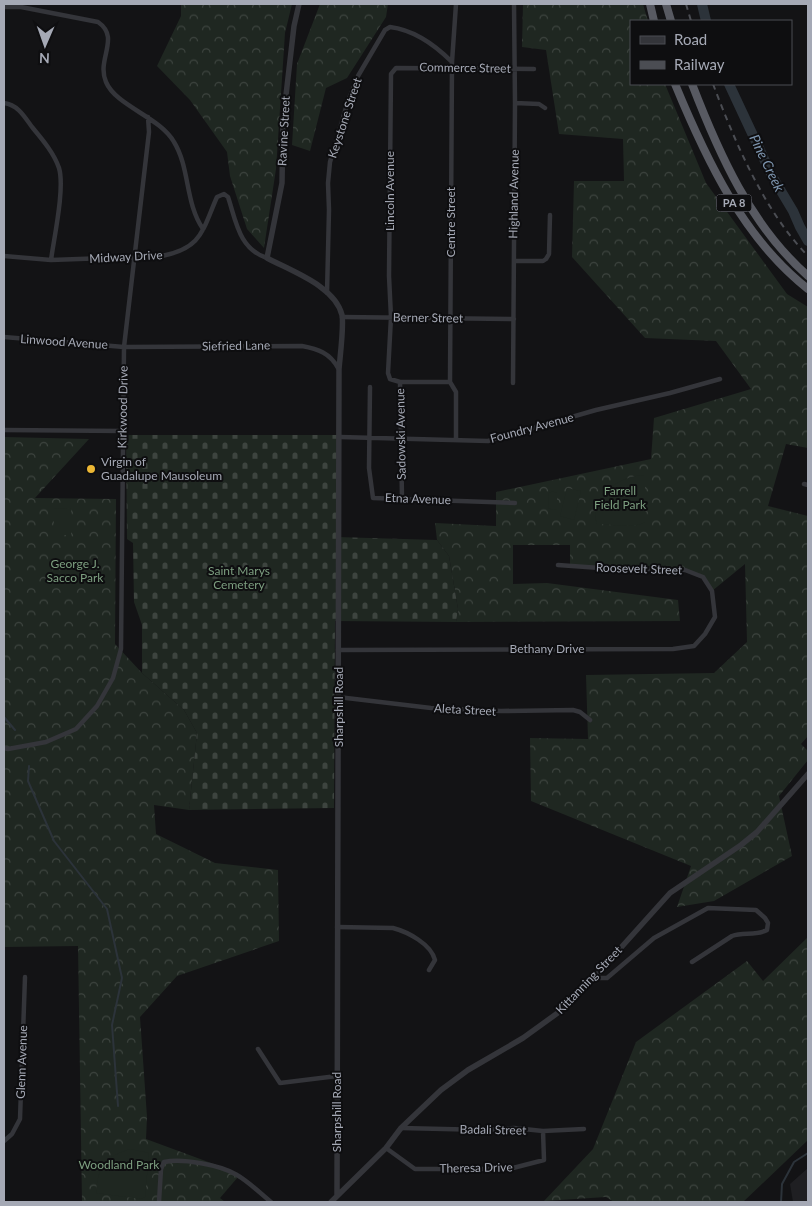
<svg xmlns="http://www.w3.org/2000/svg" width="812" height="1206" font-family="Lato,sans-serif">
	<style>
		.built { fill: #1f1f22 }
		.forest { fill: url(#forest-crowns) }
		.cemetery { fill: url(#cemetery-stones) }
		.garden { fill: #1f2721 }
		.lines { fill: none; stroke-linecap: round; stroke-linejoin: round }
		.stream { stroke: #2c333a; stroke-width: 2 }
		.river { stroke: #2c333a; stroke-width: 10 }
		.minor { stroke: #34353a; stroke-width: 4.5 }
		.tertiary { stroke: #34353a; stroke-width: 5.5 }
		.trunk { stroke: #585a62; stroke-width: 8 }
		.rail { stroke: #4b4d53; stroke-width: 2; stroke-dasharray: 6 5; stroke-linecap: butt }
		.poi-dot { fill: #ecb734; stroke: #0e0e10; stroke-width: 2 }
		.labels { text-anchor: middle; stroke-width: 4; stroke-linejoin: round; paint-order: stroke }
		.shield { fill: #0e0e10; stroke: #787a84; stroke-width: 1 }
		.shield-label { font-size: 11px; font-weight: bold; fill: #a5a9b5 }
		.street-label { font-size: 12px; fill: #a5a9b5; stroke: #0e0e10 }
		.poi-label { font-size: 12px; fill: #a5a9b5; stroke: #0e0e10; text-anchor: start }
		.park-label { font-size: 12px; fill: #7d9f80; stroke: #0e0e10 }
		.water-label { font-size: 14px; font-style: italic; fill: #7d95af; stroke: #0e0e10 }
	</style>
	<defs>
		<pattern id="forest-crowns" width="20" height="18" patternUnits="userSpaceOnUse" patternTransform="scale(1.25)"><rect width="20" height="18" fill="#1f2721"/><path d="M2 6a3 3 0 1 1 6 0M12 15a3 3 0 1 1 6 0" fill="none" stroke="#3d443f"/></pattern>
		<pattern id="cemetery-stones" width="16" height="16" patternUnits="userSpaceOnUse" patternTransform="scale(1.25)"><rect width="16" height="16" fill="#1f2721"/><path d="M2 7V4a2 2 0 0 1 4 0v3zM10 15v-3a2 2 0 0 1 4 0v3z" fill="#3d443f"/></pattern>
	</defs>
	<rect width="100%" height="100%" fill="#131315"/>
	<path class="built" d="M808 1168V1202H793L790 1184Z"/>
	<path class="forest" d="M181 4H292L285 33 276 169 264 248 247 229 230 176 227 152 190 100 157 66 181 16Z
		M320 4H388L386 17 347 78 326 88 310 151 292 145 297 64Z
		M523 4H643L648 21H631V84H665L706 183 787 294 808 307V448L786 444 768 506 808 516V736L801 744 808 751V760L779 796 792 856 714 901 677 907 691 866 531 801 530 738 588 739 586 675 714 673 747 642 745 564 712 591 703 577 685 570 570 566V545H513V584L547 583 678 600 680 621 456 622 458 609 449 556 437 540 435 523 496 526V492L651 459 654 418 751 389 716 341 645 338 572 257 574 181H624L623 139 559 134 546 50 522 47Z
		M4 437 89 439 35 498 116 499 115 644 142 673 184 710 197 733 189 810 154 805 156 834 215 863 278 870 279 941 177 976 140 1017 147 1117 146 1139 230 1170 238 1177 220 1198 225 1202H82L78 946 4 947Z
		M808 937V1140L743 1202H614L606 1197 544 1201 593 1149 636 1042 747 961 763 981Z"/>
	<path class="cemetery" d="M126 435H337L336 537 437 540 449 556 458 609 456 622 335 621 334 808 189 810 197 733 184 710 142 673V625L134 602 133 543 127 539Z"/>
	<path class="garden" d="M645 475V522C635 529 609 524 597 524 587 496 622 475 645 475Z
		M567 488 581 491 574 520 560 516Z
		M551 491 557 493V509L553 510 548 508 549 492 551 493Z
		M54 508 71 509V535H54Z
		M130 1149 149 1153 145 1197 141 1199 96 1193C98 1166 105 1157 130 1149Z"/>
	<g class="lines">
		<path class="stream" d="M4 717 15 730
			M29 766 28 781 54 841 107 909 122 978 112 1025 118 1106
			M781 1202 782 1184 794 1162 808 1153"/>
		<path class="river" d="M702 4 706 21
			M729 84 772 176 793 211 800 227 808 241"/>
		<path class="minor" d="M456 4 452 62 450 382 456 392V439
			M4 7H21L98 22C121 38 96 59 106 82 116 106 160 117 174 142 190 168 185 203 203 229
			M4 103C18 105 24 116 32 127 42 139 54 153 59 168 65 188 54 238 51 260
			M515 103 539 104 545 108
			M4 256 51 260 162 256C202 248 202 231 217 197L224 194 228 197C236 221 239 249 267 258
			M514 261H543L546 259 549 254 550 215
			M327 293 329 210 328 183 330 162 348 101 358 76 385 30 390 27C414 30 435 45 452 62
			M342 317 514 319
			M4 337 124 347 302 346C318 349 330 353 338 368
			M400 382 402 498
			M450 382H400L390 379 388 373 391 317 389 276 391 74 396 68 534 69
			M513 383 515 103 514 4
			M370 387 369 468 373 498 515 503
			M4 430 123 431
			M340 437 488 441 596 410 670 393 720 379
			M804 484 808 485
			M338 650 673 649 694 646 705 634 715 617 712 591 703 577 685 570 614 569 558 565
			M338 697 431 708 501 711 573 710 580 712 590 720
			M4 748 8 749 46 742 76 729 97 706 113 678 121 649 124 347 149 132 148 117
			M337 927 393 928C408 932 431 944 435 960L429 970
			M594 978H607L654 938 708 908 756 910 765 918 768 923 767 930C756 936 743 932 732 936L692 962
			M258 1049 280 1083 337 1076
			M401 1128 486 1130 514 1128 543 1131 584 1129
			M4 1141 12 1134 20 1119 25 977
			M386 1148 415 1169H499L513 1168 544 1160 543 1131
			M159 1202 161 1169 164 1162C182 1158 221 1165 237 1175 249 1182 260 1193 271 1202"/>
		<path class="tertiary" d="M299 4 294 26 283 121 282 183 267 258C291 271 335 286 342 315 344 326 340 357 339 369L337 1195
			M331 1202 386 1148 401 1128 441 1090 468 1070 523 1038 559 1012 591 981 670 893 741 845 757 832 808 774"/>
		<path class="trunk" d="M650 4 654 21
			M666 4 671 21
			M675 84C706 159 743 238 808 289
			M692 84C719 154 751 226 808 276"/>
		<path class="rail" d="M686 4 691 21
			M713 84C735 142 764 211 808 256"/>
	</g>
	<circle class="poi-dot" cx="91" cy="469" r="5"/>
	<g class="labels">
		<rect class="shield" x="716.5" y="194.5" width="35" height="17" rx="4"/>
		<g class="shield-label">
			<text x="734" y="207">PA 8</text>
		</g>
		<g class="street-label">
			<text transform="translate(465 68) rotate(1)" y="4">Commerce Street</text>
			<text transform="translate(345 118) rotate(-72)" y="4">Keystone Street</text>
			<text transform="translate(284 131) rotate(-87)" y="4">Ravine Street</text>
			<text transform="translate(390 191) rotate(-90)" y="4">Lincoln Avenue</text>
			<text transform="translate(514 194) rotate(-89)" y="4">Highland Avenue</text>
			<text transform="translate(451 222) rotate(-90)" y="4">Centre Street</text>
			<text transform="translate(126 257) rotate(-3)" y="4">Midway Drive</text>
			<text transform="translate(428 318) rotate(1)" y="4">Berner Street</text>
			<text transform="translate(64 342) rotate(4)" y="4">Linwood Avenue</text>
			<text transform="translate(236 346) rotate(-1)" y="4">Siefried Lane</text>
			<text transform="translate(123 407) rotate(-89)" y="4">Kirkwood Drive</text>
			<text transform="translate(532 428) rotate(-15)" y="4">Foundry Avenue</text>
			<text transform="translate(401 434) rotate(-91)" y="4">Sadowski Avenue</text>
			<text transform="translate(418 499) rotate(2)" y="4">Etna Avenue</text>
			<text transform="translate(639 569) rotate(2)" y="4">Roosevelt Street</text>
			<text x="547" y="653">Bethany Drive</text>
			<text transform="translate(339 707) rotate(-90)" y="4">Sharpshill Road</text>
			<text transform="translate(465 710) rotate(3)" y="4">Aleta Street</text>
			<text transform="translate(589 980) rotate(-46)" y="4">Kittanning Street</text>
			<text transform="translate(22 1062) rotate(-88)" y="4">Glenn Avenue</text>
			<text transform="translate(337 1112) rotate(-90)" y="4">Sharpshill Road</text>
			<text transform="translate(493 1130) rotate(1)" y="4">Badali Street</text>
			<text transform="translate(476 1168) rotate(-1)" y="4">Theresa Drive</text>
		</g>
		<g class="poi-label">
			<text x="101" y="466">Virgin of<tspan x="101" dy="14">Guadalupe Mausoleum</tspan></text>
		</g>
		<g class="park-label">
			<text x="620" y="495">Farrell<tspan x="620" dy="14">Field Park</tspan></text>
			<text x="75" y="568">George J.<tspan x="75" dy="14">Sacco Park</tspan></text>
			<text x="239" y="575">Saint Marys<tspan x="239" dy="14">Cemetery</tspan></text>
			<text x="119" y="1169">Woodland Park</text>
		</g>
		<g class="water-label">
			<text transform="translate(767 163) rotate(64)" y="5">Pine Creek</text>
		</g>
	</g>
	<rect width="812" height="1206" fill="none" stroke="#a5a9b5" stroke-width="10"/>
	<rect x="630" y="20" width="162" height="65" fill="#0e0e10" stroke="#4a4c52"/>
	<rect x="640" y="36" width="25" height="8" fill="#34353a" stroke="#4a4c52"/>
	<text x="674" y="45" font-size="15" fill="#a5a9b5">Road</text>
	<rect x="640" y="61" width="25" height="8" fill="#4b4d53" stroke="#4a4c52"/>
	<text x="674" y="70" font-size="15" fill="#a5a9b5">Railway</text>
	<g transform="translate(45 45) rotate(182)" stroke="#0e0e10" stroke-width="4" paint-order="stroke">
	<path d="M0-4L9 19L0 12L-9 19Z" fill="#a5a9b5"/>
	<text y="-8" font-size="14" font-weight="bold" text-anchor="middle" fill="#a5a9b5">N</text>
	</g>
</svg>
